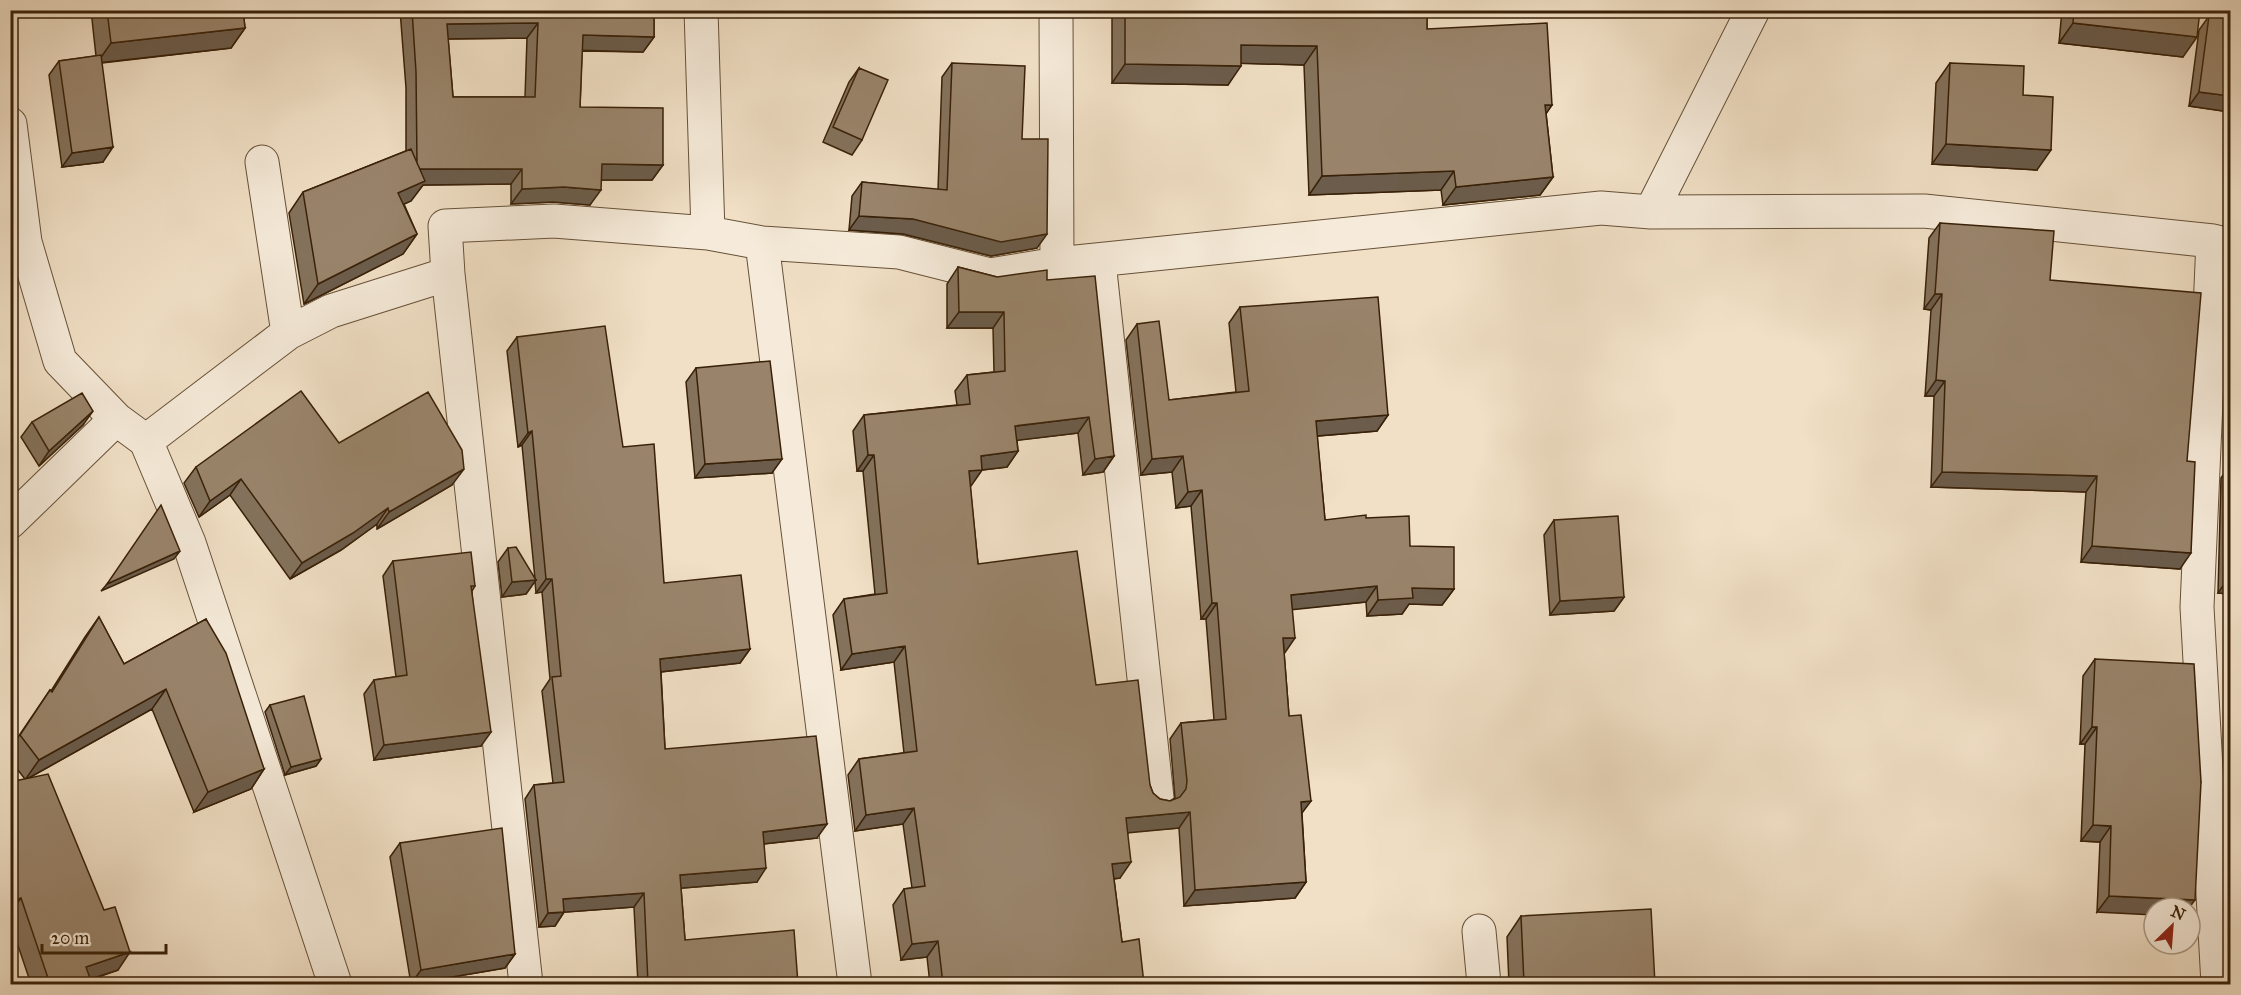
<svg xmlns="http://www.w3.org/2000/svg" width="2241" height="995" font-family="'IM FELL Great Primer',serif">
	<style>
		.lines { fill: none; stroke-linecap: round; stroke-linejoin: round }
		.minor-casing { stroke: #675138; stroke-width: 35 }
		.minor { stroke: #f6ebda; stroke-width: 33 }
		.wall { fill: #84725c; stroke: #392108; stroke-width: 1.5; fill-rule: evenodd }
		.shaded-wall { fill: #6b5c4b; stroke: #392108; stroke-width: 1.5 }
		.building { fill: #99846b; stroke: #392108; stroke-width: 1.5; fill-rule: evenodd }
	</style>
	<rect width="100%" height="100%" fill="#f1e0c6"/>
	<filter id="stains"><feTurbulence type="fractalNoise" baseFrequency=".00333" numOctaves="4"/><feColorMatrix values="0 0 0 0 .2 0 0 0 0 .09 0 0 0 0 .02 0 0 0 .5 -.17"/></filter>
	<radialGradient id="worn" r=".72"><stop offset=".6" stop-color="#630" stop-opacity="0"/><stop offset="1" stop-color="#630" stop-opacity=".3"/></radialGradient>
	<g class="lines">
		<defs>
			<path id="minor" d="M701 10 708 233
				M1056 10 1057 264
				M10 124 25 242 60 361 116 419 146 441 189 543 335 984
				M262 162 288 333
				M1651 212 1753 10
				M2213 241 2197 607 2218 984
				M762 243 855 984
				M1099 262 1157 798
				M448 274 526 984
				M146 441 288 333 331 311 448 274 445 226 554 221 708 233 762 243 899 252 990 275 1057 264 1601 208 1651 212 1924 211 2213 241 2230 245
				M10 522 116 419
				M1479 931 1484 984"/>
		</defs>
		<use href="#minor" class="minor-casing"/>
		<use href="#minor" class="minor"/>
	</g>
	<path class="wall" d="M91 10H243L245 28 231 48 102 63 103 162 62 167 49 75 59 61 96 56Z
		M400 10H654V37L643 52 582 51 580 107 663 165 652 180H601L590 205 553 202 511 204V184L423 185 411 201 404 204 417 234 403 254 304 304 289 213 303 192 406 151V88ZM527 38 525 97H453L448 39Z
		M1112 10H1427V29L1552 105 1546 113 1553 177 1540 195 1443 205 1441 190 1309 195 1304 65 1241 63 1228 85 1112 83Z
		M2062 10H2200L2183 57 2059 43Z
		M2209 16 2230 112 2189 106 2199 30Z
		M952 63 1022 139 1037 248 991 256 903 234 849 230 852 196 862 182 938 190 942 77Z
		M1950 63 2023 95 2037 170 1932 164 1936 83Z
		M859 68 862 140 852 155 823 142 849 82Z
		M1940 223 2050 280 2187 461 2180 569 2081 562 2086 492 1931 487 1934 396H1925L1931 310 1924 309 1929 238Z
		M958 267 997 277 1047 280 1114 456 1103 472 1083 475 1078 433 1017 440 1018 451 1007 467 982 470 970 486 978 564 1096 685 1150 785 1153 793 1160 799 1170 801 1175 798 1170 739 1181 723 1214 720 1206 619H1201L1191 506 1176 508 1172 472 1141 475 1126 340 1137 324 1169 400 1236 392 1229 323 1240 307 1388 415 1377 431 1317 436 1325 520 1366 518 1410 546 1454 589 1442 605 1409 604 1402 614 1367 616 1366 602 1292 609 1284 653 1289 716 1302 814 1306 882 1295 898 1184 906 1179 828 1128 832 1120 878 1114 879 1122 942 1144 984H930L927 957 901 960 893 905 904 889 912 888 903 824 855 831 848 775 859 759 904 753 894 662 841 670 833 615 844 599 875 594 863 471H857L853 431 864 415 957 405 955 391 967 375 994 372 993 328H947V284Z
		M517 337 623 447 664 583 750 649 740 663 661 672 665 749 817 838 764 844 757 882 681 888 685 940 798 984H638L634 907 564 912 555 926 539 927 525 799 534 785 553 783 542 691 550 679 542 592 536 593 535 581 526 594 502 597 498 562 508 548 535 579 522 445 518 447 507 351Z
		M696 368 772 473 695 478 686 382Z
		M32 422 83 425 39 466 21 437Z
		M339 443 452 485 377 529V524L341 550 290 579 230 495 199 517 184 483 196 467Z
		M2230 465V594L2218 593 2221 478Z
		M1554 520 1624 597 1614 611 1550 615 1544 535Z
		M393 561 475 586 472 591 481 746 374 760 364 694 374 680 396 677 383 576Z
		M99 617 124 664 206 619 264 769 251 789 194 812 152 709 27 779 118 970 90 980 92 984H31L10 922V782L25 779 10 760V749L50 690 51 691 85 637Z
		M2095 659 2201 782 2097 912 2100 842 2081 841 2085 744H2080L2083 676Z
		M270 705 321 759 316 766 285 775 265 712Z
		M400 843 515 954 505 968 411 984 390 857Z
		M1521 916 1655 984H1509L1507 937Z"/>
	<path class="shaded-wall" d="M538 23 527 38 437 39 447 24Z
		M2073 23 2197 37 2183 57 2059 43Z
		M245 28 231 48 97 63 111 43Z
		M583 35 654 37 643 52 572 50Z
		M1241 45 1317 46 1304 65 1228 63Z
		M1125 64 1241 66 1228 85 1112 83Z
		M2199 92 2230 96V112L2189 106Z
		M1545 105H1552L1539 124Z
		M1946 144 2051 150 2037 170 1932 164Z
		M113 147 103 162 62 167 72 153Z
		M602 164 663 165 652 180H591Z
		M417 169H522L511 184 423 185 411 201 384 213 398 193Z
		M1454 171 1441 190 1309 195 1322 176Z
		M1553 177 1540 195 1443 205 1456 187Z
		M564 187 601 190 590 205 553 202 511 204 522 189Z
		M859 216 913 219 1047 234 1037 248 991 256 903 234 849 230Z
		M417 234 403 254 304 304 318 284Z
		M1935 294H1942L1931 310 1924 309Z
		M959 312H1004L993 328H947Z
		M1936 380 1945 381 1934 396H1925Z
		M93 411 83 425 39 466 49 451Z
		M1388 415 1377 431 1305 437 1316 421Z
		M1089 417 1078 433 1004 442 1015 426Z
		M532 431 522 445 518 447 528 433Z
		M1018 451 1007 467 982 470 971 486 958 487 981 456Z
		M868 455H874L863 471H857Z
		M1114 456 1103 472 1083 475 1095 459Z
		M1183 456 1172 472 1141 475 1152 459Z
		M782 459 772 473 695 478 705 464Z
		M464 469 452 485 377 529 389 512Z
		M1942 472 2097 476 2086 492 1931 487Z
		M241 479 230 495 199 517 210 501Z
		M1202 490 1191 506 1176 508 1188 492Z
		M388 508 377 524 341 550 290 579 302 563Z
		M2092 546 2191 553 2180 569 2081 562Z
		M180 551 174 559 101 591 107 584Z
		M2229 577H2230V594L2218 593Z
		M546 579H552L542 592 536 593Z
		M536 580 526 594 502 597 512 582Z
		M1377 586 1366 602 1279 611 1291 595Z
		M1412 588 1454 589 1442 605 1409 604 1402 614 1367 616 1378 600Z
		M1624 597 1614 611 1550 615 1560 601Z
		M1212 603H1217L1206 619H1201Z
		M1283 638H1295L1284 654Z
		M905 646 894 662 841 670 852 654Z
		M750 649 740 663 650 673 660 659Z
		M166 689 152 709 25 780 39 760Z
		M2092 727H2097L2085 744H2080Z
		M491 732 481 746 374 760 384 745Z
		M321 759 316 766 285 775 291 767Z
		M264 769 251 789 194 812 208 792Z
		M1311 801 1299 817 1301 802Z
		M914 808 903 824 855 831 866 815Z
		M1190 812 1179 828 1115 834 1126 818Z
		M827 824 817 838 753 845 763 832Z
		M2093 825 2111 826 2100 842 2081 841Z
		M1131 862 1120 878 1101 880 1112 864Z
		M766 868 757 882 670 889 680 875Z
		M1306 882 1295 898 1184 906 1195 890Z
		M644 893 634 907 554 913 563 899Z
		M2109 896 2195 900 2189 908H2154V915L2097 912Z
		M21 898 10 913V902Z
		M564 912 555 926 539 927 548 913Z
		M938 941 927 957 901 960 912 944Z
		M130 952 118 970 75 984 86 967Z
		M515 954 505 968 411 984 421 970Z"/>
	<path class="building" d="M107 10H243L245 28 111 43Z
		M412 10H654V37L583 35 580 107 663 108V165L602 164 601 190 564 187 522 189V169H420L417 163 416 72ZM538 23 535 97H453L447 24Z
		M1125 10H1427V29L1547 23 1552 105H1545L1553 177 1456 187 1454 171 1322 176 1317 46 1241 45V66L1125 64Z
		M2074 10H2200L2197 37 2073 23Z
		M2209 16 2230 19V96L2199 92Z
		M101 55 113 147 72 153 59 61Z
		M952 63 1025 66 1022 139H1048L1047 234 1001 242 913 219 859 216 862 182 947 190Z
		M1950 63 2024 66 2023 95 2053 97 2051 150 1946 144Z
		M859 68 888 80 862 140 833 127Z
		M411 149 425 181 398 193 417 234 318 284 303 192Z
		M1940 223 2054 231 2050 280 2201 293 2187 461 2195 462 2191 553 2092 546 2097 476 1942 472 1945 381 1936 380 1942 294H1935Z
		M958 267 997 277 1047 270V280L1095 276 1114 456 1095 459 1089 417 1015 426 1018 451 981 456 982 470 969 471 978 564 1077 551 1096 685 1138 680 1150 785 1153 793 1160 799 1170 801 1180 797 1186 789 1187 781 1181 723 1226 719 1217 603H1212L1202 490 1188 492 1183 456 1152 459 1137 324 1159 321 1169 400 1249 391 1240 307 1378 297 1388 415 1316 421 1325 520 1366 515V518L1409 516 1410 546 1454 547V589L1412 588 1413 598 1378 600 1377 586 1291 595 1295 638H1283L1289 716 1301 715 1311 801 1301 802 1306 882 1195 890 1190 812 1126 818 1131 862 1112 864 1122 942 1139 939 1144 984H943L938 941 912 944 904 889 925 886 914 808 866 815 859 759 917 751 905 646 852 654 844 599 887 593 874 455H868L864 415 970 404 967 375 1005 371 1004 312H959Z
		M605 326 623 447 654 444 664 583 741 575 750 649 660 659 665 749 816 736 827 824 763 832 766 868 680 875 685 940 794 930 798 984H648L644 893 563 899 564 912 548 913 534 785 564 782 552 677 561 676 552 579H546L532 431 528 433 517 337Z
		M770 361 782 459 705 464 696 368Z
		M301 391 339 443 428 392 462 450 464 469 389 512 388 508 353 533 302 563 241 479 210 501 196 467Z
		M82 393 93 411 49 451 32 422Z
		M161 505 180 551 107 584Z
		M1618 516 1624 597 1560 601 1554 520Z
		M2230 539V577H2229Z
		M516 547 536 580 512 582 508 548Z
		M471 552 475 586H471L491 732 384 745 374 680 407 675 393 561Z
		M99 617 124 664 206 619 226 653 264 769 208 792 166 689 39 760 20 735 50 690 52 692Z
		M2095 659 2194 664 2201 782 2195 900 2109 896 2111 826 2093 825 2097 727H2092Z
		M304 696 321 759 291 767 270 705Z
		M48 774 104 910 115 907 130 952 86 967 92 984H50L21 898 10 902V782Z
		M502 828 515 954 421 970 400 843Z
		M1651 909 1655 984H1524L1521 916Z"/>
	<rect width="2241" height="995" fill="none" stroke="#f1e0c6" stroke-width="36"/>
	<rect x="12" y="12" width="2217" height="971" fill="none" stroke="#392108" stroke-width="3"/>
	<rect x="18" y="18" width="2205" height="959" fill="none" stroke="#392108" stroke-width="1.5"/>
	<g transform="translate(2172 926) rotate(25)"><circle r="28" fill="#f6ebda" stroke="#aa9a86" stroke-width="1.5"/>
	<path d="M0-4.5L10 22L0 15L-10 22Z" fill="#8f2418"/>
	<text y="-9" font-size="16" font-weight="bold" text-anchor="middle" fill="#392108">N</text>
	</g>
	<path d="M42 944v9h124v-9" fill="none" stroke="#392108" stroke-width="3"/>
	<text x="51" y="944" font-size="18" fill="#392108" stroke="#f6ebda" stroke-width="4.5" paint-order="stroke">20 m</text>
	<rect width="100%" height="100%" filter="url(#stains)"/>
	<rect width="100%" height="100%" fill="url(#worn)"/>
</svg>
